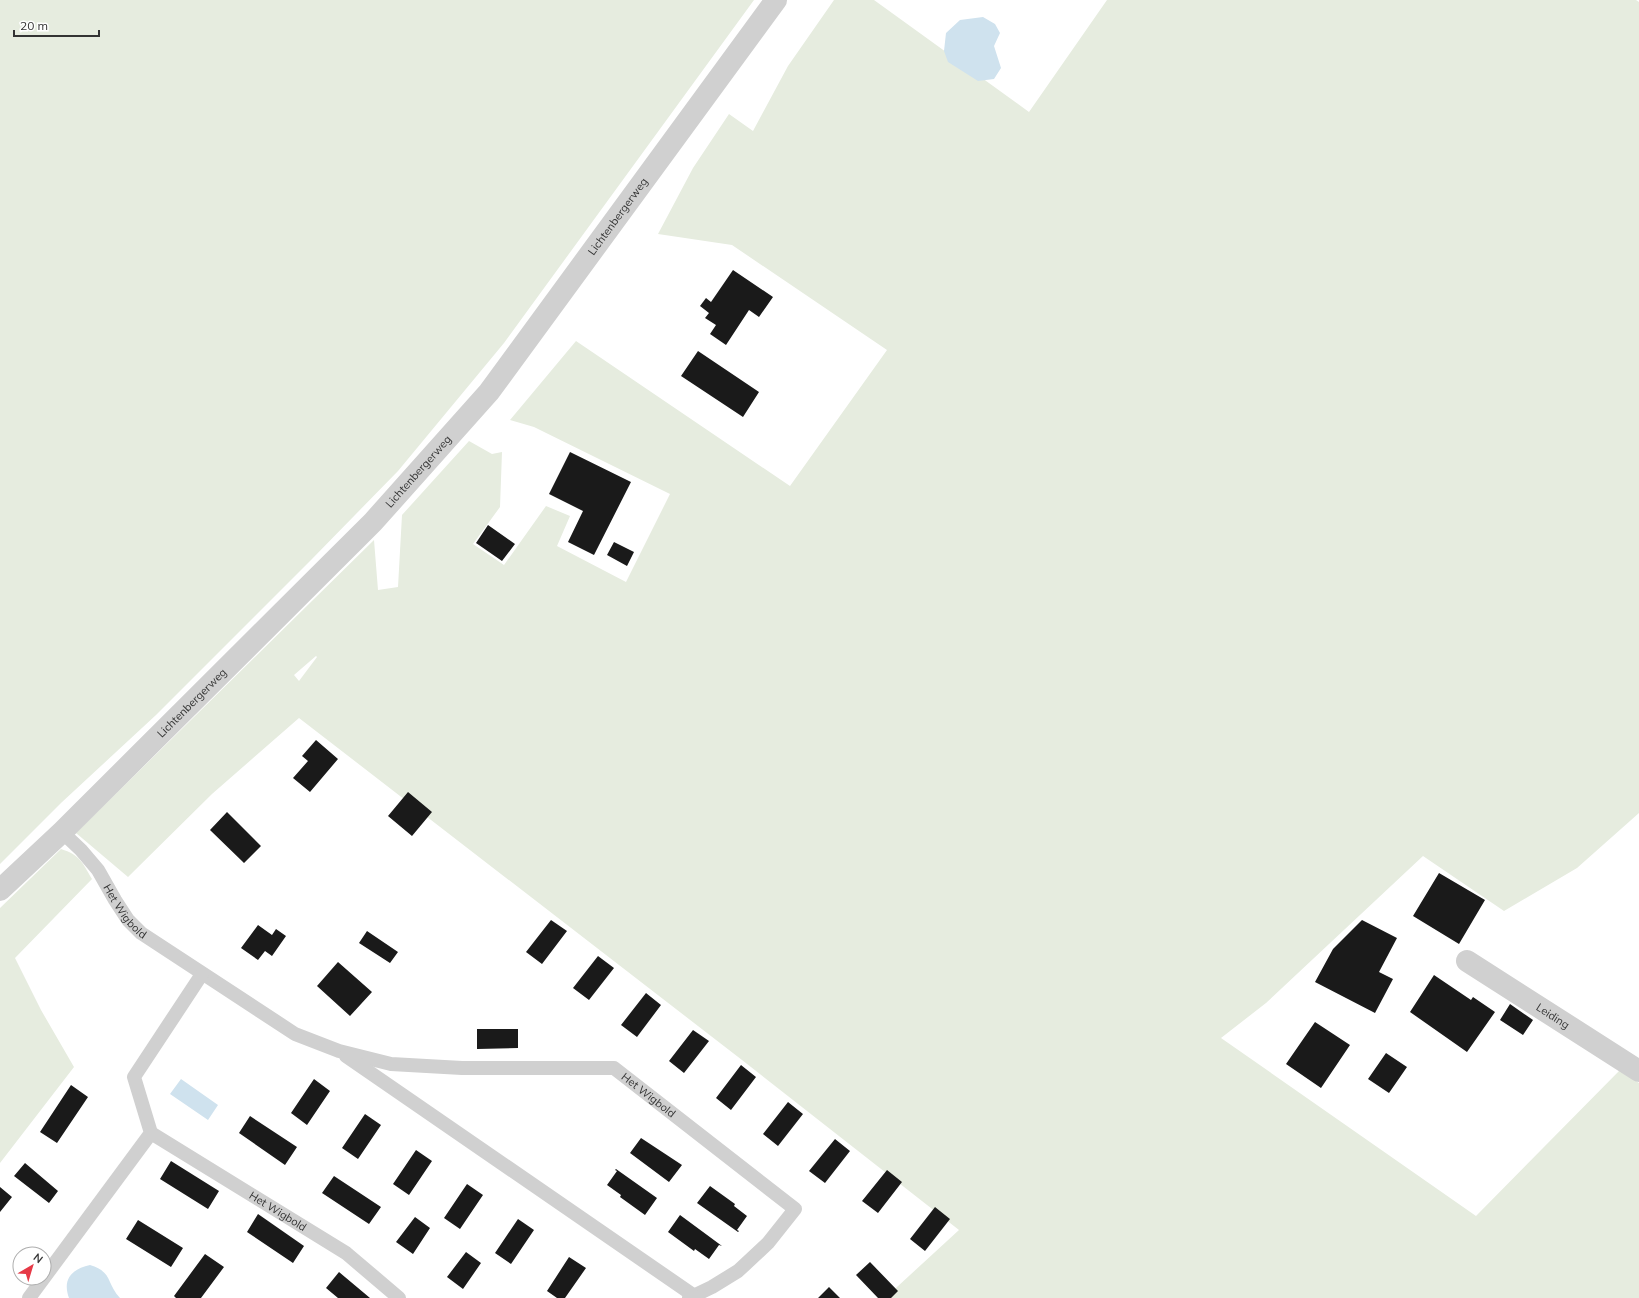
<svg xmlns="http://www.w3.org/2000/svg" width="1639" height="1298" font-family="Mulish,sans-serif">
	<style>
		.green { fill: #e6ecdf; fill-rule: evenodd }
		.water { fill: #cfe2ee }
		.building { fill: #1a1a1a }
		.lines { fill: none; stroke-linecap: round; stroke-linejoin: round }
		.lane { stroke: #d0d0d0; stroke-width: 14 }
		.street { stroke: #d0d0d0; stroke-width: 22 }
		.labels { text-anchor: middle; stroke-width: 4; stroke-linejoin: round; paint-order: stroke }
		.street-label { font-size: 11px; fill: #333; stroke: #fff }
	</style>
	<rect width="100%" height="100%" fill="#fff"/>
	<path class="green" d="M0 0H754L504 343 398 471 312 559 156 715 61 803 0 864Z
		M834 0H874L1029 112 1107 0H1636L1639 2V813L1577 868 1504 911 1423 856 1266 1003 1221 1038 1476 1216 1620 1070 1639 1083V1298H885L959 1230 742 1060 299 718 212 794 128 877 76 833 374 540 378 590 398 587 402 515 469 441 492 454 502 452 500 507 473 544 504 565 546 506 570 516 557 546 626 582 670 494 534 427 510 420 576 341 790 486 887 350 732 245 658 234 693 168 729 114 753 131 788 66ZM316 656 317 657 299 681 294 675Z
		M61 849C80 855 82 862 92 879L15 958 41 1010 74 1067 0 1163V908Z"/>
	<path class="water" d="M983 17 995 24 1000 33 994 46 1001 68 994 79 978 81 948 62 944 51 946 33 960 20Z
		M181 1079 218 1105 208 1120 170 1094Z
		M90 1265C113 1272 106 1283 120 1298H69C62 1279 72 1269 90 1265Z"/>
	<path class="building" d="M733 270 773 297 759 317 749 310 726 345 710 334 716 325 705 318 709 313 700 306 706 298 711 302Z
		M698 351 759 392 743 417 681 376Z
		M570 452 631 482 594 555 568 542 583 511 549 494Z
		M488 525 515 544 502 561 476 543Z
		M614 542 634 552 627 566 607 555Z
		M316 740 338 759 310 792 293 778 308 761 302 756Z
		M408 792 432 812 412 836 388 816Z
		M227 812 261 846 244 863 210 830Z
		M1439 873 1485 900 1459 944 1413 916Z
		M551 920 567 931 542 964 526 952Z
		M1362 920 1397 938 1379 972 1393 979 1375 1013 1315 982 1333 949Z
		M258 925 272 935 276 929 286 936 272 956 265 951 258 960 241 948Z
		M367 931 398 952 390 963 359 943Z
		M598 956 614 968 589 1000 573 988Z
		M338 962 372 992 350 1016 317 986Z
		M1434 975 1471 1000 1473 997 1495 1012 1467 1052 1410 1012Z
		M646 993 661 1005 637 1037 621 1025Z
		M1510 1004 1533 1020 1523 1035 1500 1020Z
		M1315 1022 1350 1045 1321 1088 1286 1064Z
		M477 1029H518V1048L477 1049Z
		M693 1030 709 1041 684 1073 669 1061Z
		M1386 1053 1407 1067 1389 1093 1368 1079Z
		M741 1065 756 1077 731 1110 716 1098Z
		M314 1079 330 1091 307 1125 291 1113Z
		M71 1085 88 1097 57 1143 40 1132Z
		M788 1102 803 1114 778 1146 763 1134Z
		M365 1114 381 1125 358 1159 342 1148Z
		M250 1116 297 1147 285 1165 239 1133Z
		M641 1138 682 1165 669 1182 630 1153Z
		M835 1139 850 1151 825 1183 809 1171Z
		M416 1150 432 1161 409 1195 393 1184Z
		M171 1161 219 1191 208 1209 160 1179Z
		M25 1163 58 1191 49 1203 14 1176Z
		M616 1169 657 1198 645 1215 620 1197 621 1195 607 1185 617 1171 615 1170Z
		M887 1170 902 1182 878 1213 862 1201Z
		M334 1176 381 1207 369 1224 322 1193Z
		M467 1184 483 1195 460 1229 444 1218Z
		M710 1186 735 1204 734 1206 747 1216 737 1230 739 1231 738 1232 697 1203Z
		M0 1187 12 1197 0 1212Z
		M935 1207 950 1219 925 1251 910 1239Z
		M258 1214 304 1246 293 1263 247 1232Z
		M680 1215 722 1246 719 1245 709 1259 695 1249 694 1251 668 1232Z
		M415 1217 430 1228 413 1254 396 1242Z
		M518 1219 534 1230 511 1264 495 1253Z
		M138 1220 183 1248 171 1267 126 1239Z
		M466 1252 481 1263 463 1289 447 1277Z
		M205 1254 224 1267 201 1298H176L174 1296Z
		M569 1257 586 1268 565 1298H557L547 1291Z
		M870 1262 898 1291 891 1298H878L856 1275Z
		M339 1272 370 1298H338L326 1288Z
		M829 1287 840 1298H818Z"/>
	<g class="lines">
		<g class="lane">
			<path id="s1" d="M62 832 81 850 98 870 115 900 128 920 141 933 295 1034 339 1051 391 1064 462 1068H614L795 1209 768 1243 738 1271 712 1287 689 1298"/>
			<path d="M346 1056 693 1295"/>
			<path id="s2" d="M151 1133 346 1253 399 1298"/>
			<path d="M29 1298 151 1133 134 1077 202 974"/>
		</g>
		<g class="street">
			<path id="s3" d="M0 890 62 832 373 522 489 392 776 0"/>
			<path id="s4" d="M1467 961 1639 1071"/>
		</g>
	</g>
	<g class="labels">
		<g class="street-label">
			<text dy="4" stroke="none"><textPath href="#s3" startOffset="916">Lichtenbergerweg</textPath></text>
			<text dy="4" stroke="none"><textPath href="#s3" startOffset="592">Lichtenbergerweg</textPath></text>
			<text dy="4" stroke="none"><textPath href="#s3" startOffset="268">Lichtenbergerweg</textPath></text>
			<text dy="4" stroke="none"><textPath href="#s1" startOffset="102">Het Wigbold</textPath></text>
			<text dy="4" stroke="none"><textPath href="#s4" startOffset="102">Leiding</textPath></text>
			<text dy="4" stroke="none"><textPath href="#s1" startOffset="681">Het Wigbold</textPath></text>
			<text dy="4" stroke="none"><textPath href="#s2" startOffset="149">Het Wigbold</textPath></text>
		</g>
	</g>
	<g transform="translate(32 1266) rotate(38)"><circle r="19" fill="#ffffff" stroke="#adadad"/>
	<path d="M0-3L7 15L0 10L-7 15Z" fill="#e63946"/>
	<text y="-6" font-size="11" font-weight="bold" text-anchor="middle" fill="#333333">N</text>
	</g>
	<path d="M14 30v6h85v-6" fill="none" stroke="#333333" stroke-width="2"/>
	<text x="20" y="30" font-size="12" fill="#333333" stroke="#ffffff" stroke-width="3" paint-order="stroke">20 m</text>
</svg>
